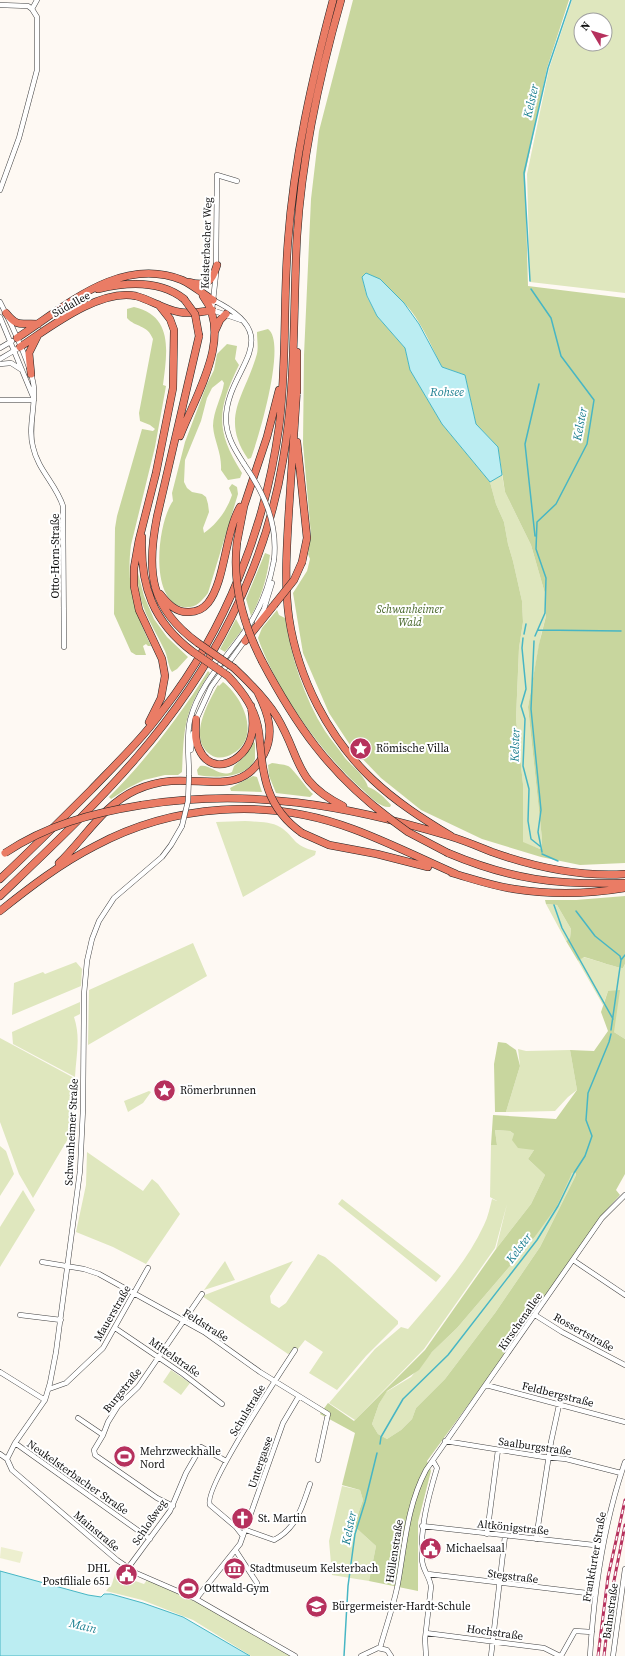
<svg xmlns="http://www.w3.org/2000/svg" width="625" height="1656" font-family="'Source Serif 4',serif">
	<style>
		.green { fill: #dfe7be; fill-rule: evenodd }
		.forest { fill: #c8d69e; fill-rule: evenodd }
		.pitch { fill: #edefcf }
		.water { fill: #bbedf2; stroke: #47b6c4 }
		.lines { fill: none; stroke-linecap: round; stroke-linejoin: round }
		.stream { stroke: #47b6c4; stroke-width: 1.5 }
		.minor-casing { stroke: #424242; stroke-width: 5.5 }
		.highway-casing { stroke: #202020; stroke-width: 8 }
		.minor { stroke: #fff; stroke-width: 4.5 }
		.highway { stroke: #ea7c65; stroke-width: 7 }
		.rail-casing { stroke: #b6315d; stroke-width: 3 }
		.rail { stroke: #fff; stroke-width: 1.5; stroke-dasharray: 4.5; stroke-linecap: butt }
		.minor-bridge-casing { stroke: #424242; stroke-width: 5.5; stroke-linecap: butt }
		.highway-bridge-casing { stroke: #202020; stroke-width: 8; stroke-linecap: butt }
		.minor-bridge { stroke: #fff; stroke-width: 4.5 }
		.highway-bridge { stroke: #ea7c65; stroke-width: 7 }
		.labels { text-anchor: middle; stroke-width: 4; stroke-linejoin: round; paint-order: stroke }
		.street-label { font-size: 11px; fill: #0f0f0f; stroke: #fff }
		.park-label { font-size: 11px; font-style: italic; fill: #436324; stroke: #fff }
		.poi-label { font-size: 11px; fill: #0f0f0f; stroke: #fff; text-anchor: start }
		.water-label { font-size: 12px; font-style: italic; fill: #208192; stroke: #fff }
	</style>
	<rect width="100%" height="100%" fill="#fef9f3"/>
	<path class="green" d="M572 0H625V293L530 282 527 174 549 69ZM581 20H605V44H581Z
		M502 475 505 492 531 545 546 597V616L541 635 528 707 542 839V848L540 849 523 843V784L516 719 519 648 523 622 522 601 513 561 508 544 504 522 496 504 490 482Z
		M245 821C256 822 270 821 280 827 296 837 292 846 316 851L315 855 243 897 216 822Z
		M546 904 557 905 571 929 570 938 566 941Z
		M193 943 207 976 88 1045 89 990Z
		M583 957C592 959 617 968 623 968L625 964V1039L614 1032 608 991 603 1005 578 961Z
		M76 962 82 969 81 986 12 1015 14 983 43 972 45 974Z
		M80 1002V1014L74 1017C81 1038 76 1056 75 1077L13 1044 12 1032Z
		M0 1038 76 1079 72 1132 33 1198 19 1174 0 1122Z
		M518 1049 526 1051 570 1050 577 1090 568 1097 555 1111 506 1112 520 1066Z
		M149 1091 151 1092 143 1103 128 1112 124 1101Z
		M495 1130 510 1131 534 1150 528 1159 545 1175 531 1204 496 1249 507 1204 495 1248 424 1349 355 1420 329 1403 375 1349 401 1327 408 1329C435 1297 466 1264 484 1225 488 1217 490 1207 492 1199L497 1201 490 1197 491 1145H497Z
		M0 1146 6 1151 14 1174 0 1196Z
		M87 1152 143 1191 152 1179 158 1184 180 1214 146 1264 113 1247 76 1232 86 1185Z
		M574 1172 576 1175 540 1247 495 1313 445 1379 416 1408 412 1419 401 1430 387 1439 378 1434 372 1424 379 1404 386 1392 411 1377 432 1352 457 1328 534 1238 572 1173Z
		M23 1190 35 1210 0 1267V1227Z
		M342 1199 441 1276 436 1282 338 1204Z
		M318 1254 325 1257 337 1267 398 1321V1324L366 1356 337 1390 309 1373 323 1352 305 1340 298 1349 288 1354 202 1296 293 1261 270 1296 271 1303 279 1308 286 1303Z
		M225 1261 235 1280 204 1290Z
		M171 1370 190 1383 181 1395 163 1382Z
		M342 1486 360 1490 363 1500 354 1526 376 1546 369 1581 332 1575 329 1541Z
		M115 1574 144 1584 147 1580 223 1614 293 1656H251L193 1620 142 1600 106 1591 112 1584Z"/>
	<path class="forest" d="M353 0H569L547 68 525 174 528 286 625 298V863L580 865 541 857 482 839 421 810 381 778 352 748 329 713 303 653 293 593 307 571 310 559 308 554 311 535 303 444 304 355 311 199 319 131ZM362 277C372 282 383 287 392 293 417 309 429 342 442 367L465 375 476 424 498 447 505 492 531 545 546 597V616L539 644 528 707 542 839V848L540 849 523 842V784L516 719 519 648 523 622 522 601 513 561 508 544 504 522 496 504 490 482 442 424 410 370 405 348 377 316 367 297Z
		M134 307C174 316 167 353 163 385L166 386 155 447 131 545C126 585 134 610 151 646H148L146 644 143 646 146 655H136L131 652 114 614 115 528 117 516 142 429 153 431 155 429 150 425 140 421 139 413 153 339C147 324 136 328 127 318V309Z
		M268 329C287 342 259 437 251 458L248 459C220 418 244 397 256 357 259 349 257 341 257 332Z
		M227 344 237 346 235 359 239 365C217 410 215 430 242 473L240 478 228 480 221 470C222 453 214 441 213 426 213 411 222 397 224 383L222 380 212 388 207 398 201 421 185 460 184 482 187 488 192 492 202 494 206 497 208 504 209 512 203 528 204 533C217 524 227 510 232 495L229 488 232 484 237 487 238 494 208 593C201 602 195 609 183 607 148 600 158 521 173 501L172 493 185 442 207 384 214 370 217 354Z
		M265 553 270 555C267 578 262 596 251 616L246 599Z
		M138 573 144 596 154 619 167 637 188 657 177 669 172 672C168 666 168 658 165 651 153 625 136 604 138 573Z
		M277 610 279 615 285 618C291 656 304 698 325 731 331 740 339 749 345 758 353 767 365 776 368 787 377 790 385 798 391 805L390 807C381 808 371 798 365 792 323 756 276 690 258 638L262 628Z
		M236 619 242 630 225 652 220 649Z
		M208 671 210 673C184 711 184 727 182 772L178 775H165L144 780 128 788 111 799 109 797C147 759 179 717 208 671Z
		M223 682C243 697 262 738 232 754 226 758 217 759 211 755 187 739 208 703 218 685L219 686Z
		M253 742 255 743V759C247 779 215 778 198 775L197 770 200 766C211 764 219 778 232 772L234 766 244 757Z
		M272 763C277 764 283 764 288 766 293 768 306 788 313 794L310 797 276 793 269 776 268 765Z
		M253 776 257 777 262 792 231 791 230 788Z
		M625 896V964L623 968C617 968 592 959 584 957L578 961 566 941 570 938 571 929 557 905 546 904 545 900H576Z
		M620 990 614 1032 625 1039V1174L616 1190 620 1195 600 1217 482 1386 427 1461 431 1471 418 1522V1591L369 1581 376 1546 354 1526 363 1500 360 1490 342 1485 355 1433 320 1414 328 1403 354 1421 425 1350 496 1249 531 1204 545 1175 528 1159 534 1150 518 1148 512 1140 514 1134 510 1131 495 1130 497 1145H491L493 1115 556 1119 577 1090 570 1050 594 1051 608 1031 601 1012 608 991ZM575 1172 576 1175 540 1247 495 1313 445 1379 416 1408 412 1419 401 1430 387 1439 378 1434 372 1424 379 1404 387 1391 419 1370 432 1352 457 1328 534 1238 557 1206 572 1173Z
		M498 1042 506 1043 516 1050 520 1066 506 1112H495L494 1064Z"/>
	<path class="pitch" d="M1 1547 23 1552 20 1563 0 1558Z"/>
	<path class="water" d="M366 273 380 279 404 303 419 324 442 367 465 375 476 424 498 447 502 475 490 482 442 424 410 370 405 348 377 316 367 296 362 277Z
		M0 1571 88 1595 101 1597 104 1594H111L143 1603 183 1617 250 1656H0Z"/>
	<g class="lines">
		<path class="stream" d="M530 281 524 173 548 68 571 0
			M531 289 551 318 561 356 594 400 587 444 556 504 537 522 536 549 546 578 545 613 535 636
			M535 536 525 444 539 384
			M538 630 621 631
			M524 634 526 624
			M523 638 522 648 526 689 521 706 525 719 523 766 529 789 528 821 531 839 541 847
			M534 641 531 709 541 810 538 832 542 852
			M542 854 558 861
			M554 905 562 928 613 1019
			M576 911 595 936 620 956 621 960
			M611 1030 621 960 625 955
			M380 1444 381 1437 403 1399 448 1355 537 1240 558 1206 574 1173 585 1156 592 1136 586 1120 588 1093 609 1042 611 1034
			M344 1656 348 1586 355 1534 365 1502 377 1453"/>
		<defs>
			<path id="minor" d="M0 5 28 6 32 9 37 17V70L19 138 0 190
				M32 9 37 0
				M216 267 217 175 237 181
				M216 274 212 310 241 320
				M213 300C291 338 226 367 226 419 226 436 235 450 244 464
				M0 302C10 321 33 369 34 389 35 408 28 429 33 447 38 470 56 484 63 506L64 647
				M0 317 34 399
				M0 348 12 341
				M0 359 17 349
				M0 364 11 363 22 370
				M0 400H34
				M257 622 264 609 272 583
				M196 720 211 687 246 639
				M191 750 193 733
				M189 775C189 757 186 738 190 720 200 682 230 655 251 622 263 603 270 582 274 560
				M182 826 171 845 162 857 114 898 99 921 92 939 87 961 84 994 83 1109 80 1171 56 1352 50 1383 45 1400 15 1443 7 1459 12 1470 117 1560 136 1573 196 1599 295 1656
				M573 1260 625 1295
				M42 1262 84 1269 99 1274 204 1332 260 1372 328 1414 318 1460
				M20 1315 61 1320
				M535 1315 562 1332 625 1365
				M115 1328 183 1374 222 1404
				M0 1372 45 1400
				M486 1385 625 1422
				M49 1389 66 1383 103 1348 148 1268
				M78 1418 103 1435
				M445 1441 544 1457 566 1459 621 1473
				M15 1443 150 1539
				M0 1454 7 1459
				M173 1506 157 1498 95 1455 94 1450 103 1435 108 1422 118 1406 138 1387 202 1294
				M422 1526 603 1546
				M246 1530 274 1540C297 1528 302 1507 310 1484
				M487 1534 498 1450
				M243 1536 236 1527 210 1505C202 1490 282 1370 295 1350
				M536 1539 551 1442 559 1405
				M236 1551 257 1583
				M128 1568 170 1511 186 1473 201 1447 226 1461
				M428 1574 595 1594
				M196 1599 240 1544 283 1423 299 1396
				M426 1633 544 1648 560 1656
				M380 1648C386 1626 394 1605 398 1583 405 1544 407 1506 426 1470L602 1218 625 1195
				M361 1656 378 1648 387 1650 391 1656
				M426 1656 425 1639 431 1587C430 1576 422 1570 422 1559 420 1527 428 1498 437 1468L433 1461
				M491 1656 505 1536
				M561 1656 575 1631 592 1632
				M590 1656C594 1590 603 1525 625 1462
				M613 1656 625 1569"/>
			<path id="highway" d="M189 282C207 287 212 282 217 265
				M98 289C127 282 160 280 184 299
				M6 313C19 329 21 322 38 324
				M215 331 220 320 226 314
				M17 338C65 307 120 255 182 280 193 285 203 294 213 300
				M20 347C49 328 100 288 136 296 151 300 163 309 179 312 189 314 202 312 212 310
				M297 352V392
				M31 374 29 353 37 337
				M297 388C294 428 292 468 289 509 287 544 284 582 289 618 298 678 328 737 372 779 396 802 423 819 451 836
				M180 436C195 396 234 336 203 296
				M297 442 307 538 302 562
				M142 537C140 586 153 622 193 652
				M237 542 244 506 267 437 279 390
				M160 594C167 603 176 613 189 612 197 612 203 609 208 603 225 582 225 533 240 507
				M245 641 274 605
				M198 643C150 608 146 572 157 517L199 336
				M262 661C296 725 329 773 389 818
				M234 668C250 683 266 699 277 717 302 759 293 781 343 806
				M228 676C244 693 256 710 259 733
				M196 719C196 729 194 740 199 749 212 778 245 761 251 737 254 727 253 717 251 706
				M149 722 161 698 165 676 162 659 139 610 134 586V568L139 540 156 473 173 388 174 330 170 319 159 305
				M142 805C249 788 346 805 449 836 463 840 477 846 492 852 534 867 580 877 625 874
				M302 833 329 845 377 854 428 867
				M448 853C512 880 556 885 625 883
				M59 863C85 838 103 805 136 790 147 785 159 782 171 781 207 778 243 795 264 754 275 733 268 713 258 693
				M452 873C473 879 493 886 514 889 551 895 589 894 625 888
				M0 879C31 850 61 820 91 790 116 764 142 739 163 710 226 629 265 528 279 427 287 365 283 303 288 241 294 159 312 79 333 0
				M0 896C47 851 94 807 137 757 210 673 265 571 283 460 296 386 293 310 297 236 302 156 319 77 341 0
				M0 911C30 887 60 864 95 846 173 804 269 797 353 829 388 842 422 859 456 874"/>
		</defs>
		<use href="#minor" class="minor-casing"/>
		<use href="#highway" class="highway-casing"/>
		<use href="#minor" class="minor"/>
		<use href="#highway" class="highway"/>
		<defs>
			<path id="rail" d="M598 1656 608 1577 625 1500
				M604 1656 611 1596 625 1525"/>
		</defs>
		<use href="#rail" class="rail-casing"/>
		<use href="#rail" class="rail"/>
		<defs>
			<path id="minor-bridge" d="M244 464C264 493 278 523 274 560
				M182 826 188 801 189 775"/>
			<path id="highway-bridge" d="M184 299 195 314 199 336
				M237 542C232 584 243 624 262 661
				M274 605 294 580 302 562
				M198 643 234 668
				M193 652 228 676
				M259 733C263 775 265 807 302 833
				M389 818 408 832 448 853
				M5 853C47 825 92 813 142 805"/>
		</defs>
		<use href="#minor-bridge" class="minor-bridge-casing"/>
		<use href="#highway-bridge" class="highway-bridge-casing"/>
		<use href="#minor-bridge" class="minor-bridge"/>
		<use href="#highway-bridge" class="highway-bridge"/>
	</g>
	<defs>
		<symbol id="sight-disc" viewBox="-11 -11 22 22"><circle r="9.5" fill="#b6315d" stroke="#fff"/><path d="M0-6L1.8-2.2L6-1.7L2.9 1.2L3.7 5.4L0 3.3L-3.7 5.4L-2.9 1.2L-6-1.7L-1.8-2.2Z" fill="#fff"/></symbol>
		<symbol id="stadium-disc" viewBox="-11 -11 22 22"><circle r="9.5" fill="#b6315d" stroke="#fff"/><path d="M0-5a6.5 5 0 1 0 0 10a6.5 5 0 1 0 0-10ZM-3.5-1.8h7v3.6h-7Z" fill="#fff"/></symbol>
		<symbol id="church-disc" viewBox="-11 -11 22 22"><circle r="9.5" fill="#b6315d" stroke="#fff"/><path d="M-1.2-6h2.4v3.5h3.3v2.4h-3.3V6h-2.4V-.1h-3.3v-2.4h3.3Z" fill="#fff"/></symbol>
		<symbol id="civic-disc" viewBox="-11 -11 22 22"><circle r="9.5" fill="#b6315d" stroke="#fff"/><path d="M-.6-6.5H3V-4.5H.6V-3L4-1V1h2V6H-6V1h2V-1L-.6-3ZM-1.2 2.5V6h2.4V2.5Z" fill="#fff"/></symbol>
		<symbol id="museum-disc" viewBox="-11 -11 22 22"><circle r="9.5" fill="#b6315d" stroke="#fff"/><path d="M0-6L6-3V-2H-6V-3ZM-5-1h2V3h-2ZM-1-1h2V3h-2ZM3-1h2V3H3ZM-6 4H6V6H-6Z" fill="#fff"/></symbol>
		<symbol id="school-disc" viewBox="-11 -11 22 22"><circle r="9.5" fill="#b6315d" stroke="#fff"/><path d="M0-5L7-2L0 1L-7-2ZM-4 1L0 2.5L4 1V4Q0 6-4 4Z" fill="#fff"/></symbol>
	</defs>
	<g fill-rule="evenodd">
		<use href="#sight-disc" x="348" y="736" width="25" height="25"/>
		<use href="#sight-disc" x="152" y="1078" width="25" height="25"/>
		<use href="#stadium-disc" x="112" y="1444" width="25" height="25"/>
		<use href="#church-disc" x="230" y="1506" width="25" height="25"/>
		<use href="#civic-disc" x="418" y="1536" width="25" height="25"/>
		<use href="#museum-disc" x="222" y="1556" width="25" height="25"/>
		<use href="#civic-disc" x="114" y="1562" width="25" height="25"/>
		<use href="#stadium-disc" x="176" y="1576" width="25" height="25"/>
		<use href="#school-disc" x="304" y="1594" width="25" height="25"/>
	</g>
	<g class="labels">
		<g class="street-label">
			<text transform="translate(206 243) rotate(-88)" y="4">Kelsterbacher Weg</text>
			<text transform="translate(71 304) rotate(-29)" y="4">Südallee</text>
			<text transform="translate(55 556) rotate(-90)" y="4">Otto-Horn-Straße</text>
			<text transform="translate(71 1132) rotate(-87)" y="4">Schwanheimer Straße</text>
			<text transform="translate(112 1313) rotate(-60)" y="4">Mauerstraße</text>
			<text transform="translate(520 1321) rotate(-55)" y="4">Kirschenallee</text>
			<text transform="translate(206 1325) rotate(32)" y="4">Feldstraße</text>
			<text transform="translate(584 1332) rotate(29)" y="4">Rossertstraße</text>
			<text transform="translate(175 1357) rotate(35)" y="4">Mittelstraße</text>
			<text transform="translate(122 1390) rotate(-51)" y="4">Burgstraße</text>
			<text transform="translate(558 1394) rotate(14)" y="4">Feldbergstraße</text>
			<text transform="translate(247 1410) rotate(-59)" y="4">Schulstraße</text>
			<text transform="translate(535 1446) rotate(8)" y="4">Saalburgstraße</text>
			<text transform="translate(260 1462) rotate(-71)" y="4">Untergasse</text>
			<text transform="translate(78 1477) rotate(35)" y="4">Neukelsterbacher Straße</text>
			<text transform="translate(149 1522) rotate(-56)" y="4">Schloßweg</text>
			<text transform="translate(513 1527) rotate(6)" y="4">Altkönigstraße</text>
			<text transform="translate(97 1531) rotate(40)" y="4">Mainstraße</text>
			<text transform="translate(394 1551) rotate(-81)" y="4">Höllenstraße</text>
			<text transform="translate(594 1557) rotate(-80)" y="4">Frankfurter Straße</text>
			<text transform="translate(513 1576) rotate(7)" y="4">Stegstraße</text>
			<text transform="translate(610 1611) rotate(-82)" y="4">Bahnstraße</text>
			<text transform="translate(495 1632) rotate(8)" y="4">Hochstraße</text>
		</g>
		<g class="park-label">
			<text x="410" y="613">Schwanheimer<tspan x="410" dy="13">Wald</tspan></text>
		</g>
		<g class="poi-label">
			<text x="376" y="752">Römische Villa</text>
			<text x="180" y="1094">Römerbrunnen</text>
			<text x="140" y="1455">Mehrzweckhalle<tspan x="140" dy="13">Nord</tspan></text>
			<text x="258" y="1522">St. Martin</text>
			<text x="446" y="1552">Michaelsaal</text>
			<text x="110" y="1572" text-anchor="end">DHL<tspan x="110" dy="13">Postfiliale 651</tspan></text>
			<text x="250" y="1572">Stadtmuseum Kelsterbach</text>
			<text x="204" y="1592">Ottwald-Gym</text>
			<text x="332" y="1610">Bürgermeister-Hardt-Schule</text>
		</g>
		<g class="water-label">
			<text transform="translate(531 101) rotate(-77)" y="4">Kelster</text>
			<text x="447" y="396">Rohsee</text>
			<text transform="translate(580 424) rotate(-79)" y="4">Kelster</text>
			<text transform="translate(515 745) rotate(-88)" y="4">Kelster</text>
			<text transform="translate(519 1248) rotate(-53)" y="4">Kelster</text>
			<text transform="translate(349 1528) rotate(-78)" y="4">Kelster</text>
			<text transform="translate(83 1626) rotate(13)" y="4">Main</text>
		</g>
	</g>
	<g transform="translate(593 32) rotate(308)"><circle r="19" fill="#ffffff" stroke="#9f9f9f"/>
	<path d="M0-3L7 15L0 10L-7 15Z" fill="#b6315d"/>
	<text y="-6" font-size="11" font-weight="bold" text-anchor="middle" fill="#0f0f0f">N</text>
	</g>
</svg>
